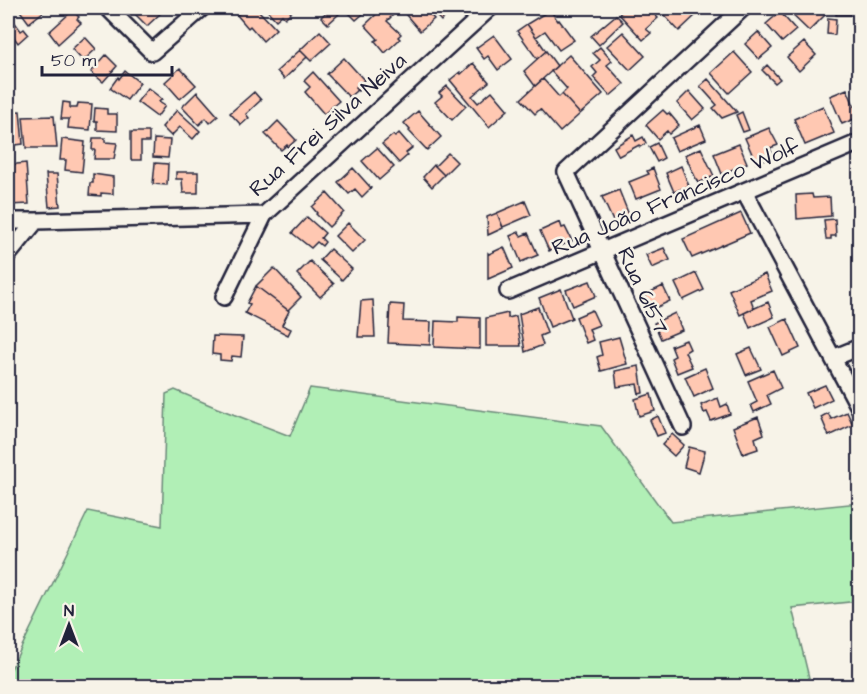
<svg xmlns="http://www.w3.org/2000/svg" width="867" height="694" font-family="'Architects Daughter',sans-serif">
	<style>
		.green { fill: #b1efb6; stroke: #6a8878; stroke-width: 1.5 }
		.building { fill: #ffc8b2; stroke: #22223b; stroke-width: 1.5 }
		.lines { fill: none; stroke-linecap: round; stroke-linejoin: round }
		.street-casing { stroke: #22223b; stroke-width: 20 }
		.street { stroke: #f7f3e8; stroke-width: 15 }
		.labels { text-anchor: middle; stroke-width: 5; stroke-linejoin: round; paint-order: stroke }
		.street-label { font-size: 22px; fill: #22223b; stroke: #f7f3e8 }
	</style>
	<rect width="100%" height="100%" fill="#f7f3e8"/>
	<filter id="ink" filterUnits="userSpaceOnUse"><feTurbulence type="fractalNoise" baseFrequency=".0167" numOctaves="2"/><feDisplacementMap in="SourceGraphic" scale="12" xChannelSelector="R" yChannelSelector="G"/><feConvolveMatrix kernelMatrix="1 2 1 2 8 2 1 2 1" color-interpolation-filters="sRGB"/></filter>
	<g filter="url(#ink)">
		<path class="green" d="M310 388 601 426 671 522 859 503V601L792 608 811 686H8V675L88 511 162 526 166 394 175 390 217 408 290 436Z"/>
		<path class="building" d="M18 8H48L29 23Z
			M129 8H158L162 12 147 26Z
			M246 8H256L276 29 263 41 250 26 248 28 237 15Z
			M265 8H289L292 11 285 18 282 15 276 20Z
			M331 8H334L339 14 328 24 321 17Z
			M347 8H370L356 20 345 9Z
			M383 8H386L393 15 387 21 401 34 398 37 400 39 385 53 375 41 378 39 365 25Z
			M415 8H424L434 19 420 31 406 15Z
			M429 8H444L449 13 441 21Z
			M626 8H648L658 18 646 29 651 33 643 40 619 14Z
			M669 8 673 9 674 8H690L696 15 679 31 663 14Z
			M785 8H813L817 12 819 10 825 15 809 31Z
			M836 8H859L858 15H836Z
			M550 10 558 21 559 20 574 40 559 50 545 31 536 37 527 24Z
			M71 12 72 13 74 12 79 17 77 19 81 23 58 44 49 32Z
			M780 12 796 30 782 42 766 24Z
			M8 13 21 31 24 29 28 34 18 43 8 29Z
			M616 15 623 22 599 45 591 36Z
			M828 18 836 19 835 35 827 34Z
			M527 24 546 51 537 59 517 31Z
			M320 31 331 43 311 61 300 50Z
			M623 32 645 56 630 70 607 46Z
			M758 32 772 48 759 59 745 44Z
			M494 35 512 59 498 70 488 56 484 59 476 48Z
			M85 37 96 49 83 61 72 49Z
			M804 42 816 55 799 71 787 57Z
			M600 47 612 61 607 65 624 84 610 96 593 77 597 73 592 67 600 60 593 53Z
			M300 50 307 57 284 79 277 71Z
			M546 51 557 66 535 86 524 71Z
			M734 52 752 72 729 93 711 73Z
			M106 55 117 66 103 82 91 72Z
			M569 55 603 94 580 114 562 94 567 89 551 71Z
			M344 58 364 80 362 82 364 85 358 91 356 88V91L349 97 327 74Z
			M473 63 489 82 472 96 478 103 492 91 508 110 489 127 450 80 460 72 461 74Z
			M767 65 780 79 775 83 762 70Z
			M180 68 196 85 180 99 165 82Z
			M125 71 140 83 127 100 110 88 118 77 119 79Z
			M313 72 339 101 324 114 305 92 310 87 304 81Z
			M543 79 559 97 562 94 580 114 560 132 540 109 535 114 521 99Z
			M708 79 737 112 722 118 713 108 717 105 700 86Z
			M447 86 466 106 452 120 435 102 442 96 439 93Z
			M148 88 162 99 159 102 165 106 157 117 137 102Z
			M847 89 859 117 842 124 830 96Z
			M689 91 705 109 692 120 677 103Z
			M197 92 218 116 210 123 206 118 199 125 182 107Z
			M254 92 261 100 246 114 249 118 241 125 230 113Z
			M63 102 70 103V108H77L78 103 92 104 90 130 68 128 69 119H61Z
			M823 106 834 133 805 145 794 119Z
			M95 108 107 109V114H117V131L97 130V121H94Z
			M177 110 200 131 193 139 180 127 171 136 162 127Z
			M663 110 667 114 669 113 679 125 669 134 667 131 658 139 646 125Z
			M20 111 23 144 8 146V112Z
			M418 111 441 137 427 150 409 131 410 130 404 123Z
			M742 112 749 130 743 132 736 115Z
			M54 116 57 148H26L23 117Z
			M278 121 296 140 288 147 287 145 281 150 265 134Z
			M700 125 706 139 677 151 671 138Z
			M769 128 778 145 770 148 773 156 756 163 745 138Z
			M131 132H149V142H141V160H131Z
			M399 133 412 148 406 153 408 155 399 163 382 144 393 135 395 137Z
			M633 135 636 141 643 137 646 143 640 147 639 145 619 156 614 147Z
			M93 138H105V142L117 143 114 159H94L95 150H92Z
			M62 139 85 142 82 172 65 170 66 160H60Z
			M154 139 170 140 168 158 153 157Z
			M657 143 664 158 657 162 649 147Z
			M739 144 747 163 722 174 714 154Z
			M377 148 394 167 379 180 362 161Z
			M701 148 714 176 698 183 685 155Z
			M448 153 457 162 444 175 435 166Z
			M26 163 29 204 8 205V165Z
			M155 163 168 164 167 185 153 184Z
			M434 165 444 175 432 187 423 177Z
			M681 166 689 186 674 192 666 173Z
			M353 168 371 188 362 197 355 189 349 194 338 182Z
			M653 168 661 189 636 199 629 182 649 174 647 171Z
			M176 172H198V193H183L182 179H176Z
			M46 174H57L60 206 49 207Z
			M93 174 113 177V194L101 193V196L89 195 90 183H93Z
			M619 190 629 215 613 221 602 197Z
			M327 193 344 212 329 227 316 214 317 213 312 207Z
			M812 194 813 198 830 197 831 216 797 219 796 195Z
			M525 201 531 215 503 227 497 213Z
			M497 213 503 228 488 235 487 217Z
			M741 213 750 233 692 258 683 239Z
			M307 217 325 233 321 238 325 242 322 246 317 242 311 248 292 233Z
			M835 219 836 236H831V239H826L824 220Z
			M560 222 562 228 565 227 572 241 549 251 540 231Z
			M348 223 365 240 352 253 335 236Z
			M519 232 521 236 528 233 538 255 521 262 510 236Z
			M504 247 513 268 488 279V253L489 254Z
			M664 248 670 260 652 268 646 255Z
			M330 249 352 269 342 280 320 260Z
			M310 261 334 284 320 297 297 274Z
			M274 268 301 297 288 310 256 286Z
			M696 273 704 290 683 300 675 283Z
			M765 274 772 291 751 300 754 308 740 315 729 290Z
			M590 281 596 296 573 306 566 290Z
			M256 286 289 311 282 325 291 329 288 335 245 313 250 304 247 303Z
			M663 286 670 301 651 310 644 295Z
			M561 289 572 318 550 327 539 298Z
			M373 300 375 337H358L361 301Z
			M768 302 774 317 750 328 744 313Z
			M390 304 404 305 403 321 431 322 430 345 388 343Z
			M538 307 547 333 540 336 543 345 525 352 519 314Z
			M592 310 599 325 589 329 593 340 586 343 576 317Z
			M508 313V318L516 316 521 346H486V318Z
			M675 313 682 330 661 339 654 323Z
			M458 317 480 318V349L434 347 435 321 458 322Z
			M787 319 800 348 783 356 770 327Z
			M213 336 243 337 241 357 232 356 231 361 220 360V355L212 354Z
			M619 337 627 364 601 371 597 357 602 355 599 342Z
			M686 340 690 349 685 352 692 367 677 373 671 358 675 356 671 346Z
			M751 348 761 369 746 375 737 354Z
			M639 366 643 393 639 394 637 384 617 387 615 371Z
			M705 368 713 388 694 397 685 377Z
			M773 370 781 388 767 395 771 404 754 412 751 405 757 402 748 381Z
			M825 385 832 399 813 408 806 393Z
			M651 394 655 411 639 416 635 399Z
			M718 398 721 407 727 404 730 414 711 421 707 412 704 413 701 405Z
			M847 412 853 425 829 436 821 417 828 413 831 419Z
			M658 416 665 433 657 436 650 420Z
			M758 417 764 434 755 438 758 449 743 454 733 427Z
			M672 434 684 445 674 456 662 445Z
			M689 447 705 451 699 472 684 467Z"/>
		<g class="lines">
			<defs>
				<path id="street" d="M108 8 152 52 202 8
					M744 191 860 409
					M8 221H36L264 215 490 8
					M8 255 36 221
					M508 291 860 142
					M224 297 264 215
					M833 358 860 347
					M683 427 566 172 743 8"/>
			</defs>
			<use href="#street" class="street-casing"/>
			<use href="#street" class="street"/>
		</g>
	</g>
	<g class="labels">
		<g class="street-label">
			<text transform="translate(327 124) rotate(-42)" y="8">Rua Frei Silva Neiva</text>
			<text transform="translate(675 196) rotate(-23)" y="8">Rua João Francisco Wolf</text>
			<text transform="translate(644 290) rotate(65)" y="8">Rua 6157</text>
		</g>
	</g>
	<rect width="867" height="694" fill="none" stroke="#f7f3e8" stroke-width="30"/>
	<rect x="15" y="15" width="837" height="664" fill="none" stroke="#22223b" stroke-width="2" filter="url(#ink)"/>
	<g transform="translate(69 625)" stroke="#f7f3e8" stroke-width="4.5" paint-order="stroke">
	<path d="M0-4.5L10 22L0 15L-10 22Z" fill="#22223b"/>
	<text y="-9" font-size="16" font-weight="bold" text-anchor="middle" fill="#22223b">N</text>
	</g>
	<path d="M42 66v9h130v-9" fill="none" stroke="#22223b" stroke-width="3"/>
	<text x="51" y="66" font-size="18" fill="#22223b" stroke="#f7f3e8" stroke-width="4.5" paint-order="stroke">50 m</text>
</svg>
